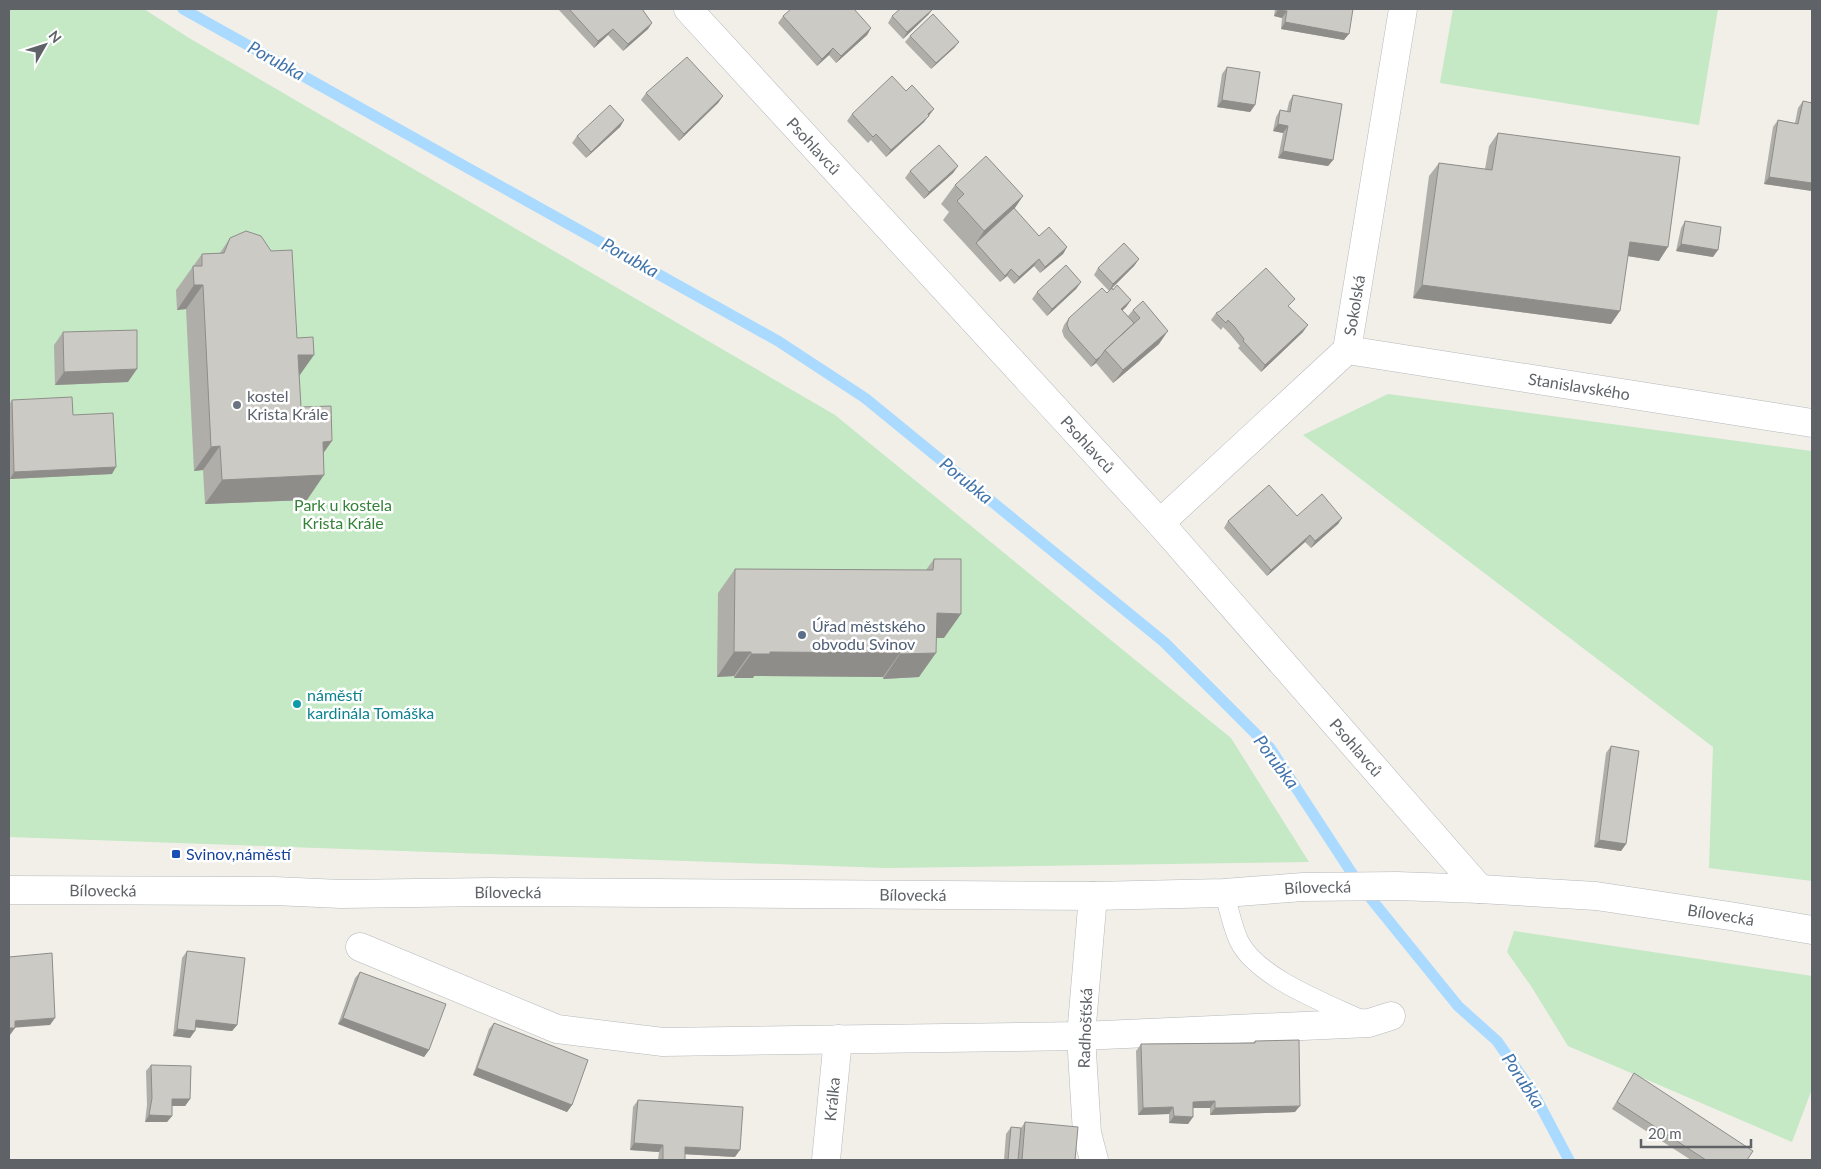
<svg xmlns="http://www.w3.org/2000/svg" width="1821" height="1169" font-family="Lato,sans-serif">
	<style>
		.green { fill: #c5e8c5 }
		.lines { fill: none; stroke-linecap: round; stroke-linejoin: round }
		.stream { stroke: #aadaff; stroke-width: 11 }
		.service-casing { stroke: #b5b8bc; stroke-width: 20 }
		.minor-casing { stroke: #b5b8bc; stroke-width: 29 }
		.service { stroke: #fff; stroke-width: 19 }
		.minor { stroke: #fff; stroke-width: 28 }
		.wall { fill: #afaea9 }
		.shaded-wall { fill: #8f8d8a }
		.building { fill: #cccac5; stroke: #8f8d8a }
		.worship-dot { fill: #6b7280; stroke: #fff; stroke-width: 2 }
		.service-dot { fill: #5c6f8a; stroke: #fff; stroke-width: 2 }
		.culture-dot { fill: #0f9aa8; stroke: #fff; stroke-width: 2 }
		.transit-dot { fill: #1a4fb4; stroke: #fff; stroke-width: 2 }
		.labels { text-anchor: middle; stroke-width: 5; stroke-linejoin: round; paint-order: stroke }
		.street-label { font-size: 16px; fill: #5f6368; stroke: #fff }
		.worship-label { font-size: 16px; fill: #5b616d; stroke: #fff; text-anchor: start }
		.park-label { font-size: 16px; fill: #348238; stroke: #fff }
		.service-label { font-size: 16px; fill: #4e5e75; stroke: #fff; text-anchor: start }
		.culture-label { font-size: 16px; fill: #0d838f; stroke: #fff; text-anchor: start }
		.transit-label { font-size: 16px; fill: #164399; stroke: #fff; text-anchor: start }
		.water-label { font-size: 18px; font-style: italic; fill: #4174aa; stroke: #fff }
	</style>
	<rect width="100%" height="100%" fill="#f1efe8"/>
	<path class="green" d="M9 9H144L189 38 835 415 1231 738 1309 862 886 868 9 837Z
		M1453 9H1718L1699 125 1440 83Z
		M1388 394 1812 451V881L1709 868 1713 747 1303 435Z
		M1514 931 1812 976V1089L1792 1142 1568 1046 1531 986 1507 952Z"/>
	<g class="lines">
		<path class="stream" d="M183 9 778 341 865 398 1164 642 1270 748 1359 884 1458 1006 1497 1041 1534 1094 1569 1160"/>
		<defs>
			<path id="service" d="M1224 893C1229 908 1232 926 1239 941 1257 978 1328 1004 1364 1021"/>
			<g id="minor">
				<path id="s1" d="M688 9 1160 523 1480 889"/>
				<path id="s2" d="M1347 350 1812 423"/>
				<path id="s3" d="M1160 523 1347 350 1403 9"/>
				<path id="s4" d="M9 890 274 891 341 894 491 892 1093 896 1224 893 1303 887 1397 886 1480 889 1596 896 1730 916 1812 930"/>
				<path d="M1093 896 1081 1036 1087 1133 1094 1160"/>
				<path d="M360 947 557 1029 663 1042 1081 1036 1369 1023 1391 1016"/>
				<path id="s5" d="M826 1160 838 1039"/>
			</g>
		</defs>
		<use href="#service" class="service-casing"/>
		<use href="#minor" class="minor-casing"/>
		<use href="#service" class="service"/>
		<use href="#minor" class="minor"/>
	</g>
	<path class="wall" d="M558 9H642L652 23 648 29 623 51 608 35 594 48Z
		M1275 9H1353L1344 40 1281 29 1282 18 1274 16Z
		M929 14 903 39 888 23 892 16Z
		M783 16 871 28 867 35 836 63 829 55 817 66 778 23Z
		M910 36 959 42 954 48 931 69 905 42Z
		M1227 67 1255 105 1250 112 1217 107 1222 74Z
		M906 91 934 109 924 122 886 157 871 140 868 143 847 121 852 114Z
		M646 93 723 96 718 103 679 141 641 100Z
		M1293 95 1333 160 1328 166 1278 158 1283 133 1273 131 1276 117 1280 110 1287 111 1289 102Z
		M1803 101 1812 103V191L1764 184 1773 127 1778 120 1795 123 1798 108Z
		M624 120 620 127 586 158 572 143 577 136Z
		M1498 133 1659 261 1628 256 1611 324 1413 298 1429 176 1439 163 1485 169 1489 146Z
		M958 166 953 173 924 199 905 178 910 171Z
		M955 185 1023 196 1014 209 1039 236 1067 247 1063 254 1040 273 1034 266 1014 284 1007 276 1000 282 943 220 949 212 941 204Z
		M1685 221 1713 257 1676 251 1681 228Z
		M230 238 299 375 301 407 323 454 307 500 205 504 203 470 194 471 186 309 177 310 176 290 202 254 220 253Z
		M1139 259 1134 266 1109 291 1094 275 1098 268Z
		M1081 282 1076 289 1047 316 1032 299 1037 292Z
		M1113 290 1131 300 1126 307 1122 310 1128 316 1133 310 1143 301 1159 344 1113 383 1096 363 1091 367 1064 337 1062 331 1064 325 1069 318Z
		M1290 307 1303 332 1261 372 1238 348 1240 346 1229 333 1223 327 1221 330 1211 320 1216 313Z
		M63 332 128 382 55 385 54 345Z
		M12 400 112 474 10 479 9 405Z
		M1297 516 1342 518 1338 524 1311 548 1305 542 1267 576 1224 528 1228 521Z
		M934 559 944 638H936L919 677 883 679V677L754 676 753 678H734V676L717 677 718 593 735 569 926 570Z
		M1611 746 1626 844 1621 851 1594 847 1606 753Z
		M187 951 237 1025 232 1031 195 1027 190 1038 173 1036 182 958Z
		M360 972 429 1050 424 1057 338 1024 355 978Z
		M494 1023 572 1105 567 1112 473 1075 489 1029Z
		M1255 1041 1295 1112 1210 1115V1108H1193V1117L1188 1124 1169 1123V1114L1138 1115 1136 1051 1141 1044 1253 1043Z
		M151 1065 190 1099 185 1106H172V1116L167 1122H145L147 1105 146 1071Z
		M1634 1073 1747 1160H1691L1612 1109Z
		M638 1100 735 1157 685 1154V1160H658L659 1152 630 1150 633 1107Z
		M1025 1122 1075 1160H1004L1006 1134 1011 1127 1021 1128Z"/>
	<path class="shaded-wall" d="M933 9 929 14 903 39 907 32Z
		M1278 10 1287 11 1282 18 1274 16Z
		M1285 22 1349 34 1344 40 1281 29Z
		M652 23 648 29 623 51 628 44Z
		M871 28 867 35 836 63 841 56Z
		M613 29 608 35 594 48 598 41Z
		M959 42 954 48 931 69 936 63Z
		M833 48 829 55 817 66 822 59Z
		M723 96 718 103 679 141 684 134Z
		M1222 100 1255 105 1250 112 1217 107Z
		M934 109 924 122 886 157 891 150Z
		M624 120 620 127 586 158 591 152Z
		M1278 124 1288 126 1283 133 1273 131Z
		M1283 151 1333 160 1328 166 1278 158Z
		M958 166 953 173 924 199 929 192Z
		M1769 177 1812 183V191L1764 184Z
		M1023 196 1010 215 976 243 984 231Z
		M1630 242 1668 247 1659 261 1621 255Z
		M1681 244 1718 250 1713 257 1676 251Z
		M1067 247 1063 254 1040 273 1045 267Z
		M1039 259 1034 266 1014 284 1019 277Z
		M1139 259 1134 266 1109 291 1113 284Z
		M1011 269 1007 276 1000 282 1005 276Z
		M1081 282 1076 289 1047 316 1052 309Z
		M194 285H203L186 309 177 310Z
		M1422 285 1620 311 1611 324 1413 298Z
		M1131 300 1126 307 1117 316 1121 309Z
		M1308 325 1303 332 1261 372 1265 365Z
		M1168 331 1159 344 1113 383 1123 370Z
		M298 355H314L297 379Z
		M1101 356 1096 363 1091 367 1096 360Z
		M137 369 128 382 55 385 64 372Z
		M332 441 315 465 323 442Z
		M220 446 203 470 194 471 211 447Z
		M116 467 112 474 10 479 14 472Z
		M324 475 307 500 205 504 222 480Z
		M1342 518 1338 524 1311 548 1315 541Z
		M1310 535 1305 542 1267 576 1271 570Z
		M937 613 961 614 944 638H920Z
		M734 652H751L734 676 717 677Z
		M770 652 900 653 883 677 754 676 753 678H734L751 654Z
		M936 653 919 677 883 679 900 654Z
		M1599 840 1626 844 1621 851 1594 847Z
		M55 1018 50 1025 10 1028 15 1021Z
		M343 1018 429 1050 424 1057 338 1024Z
		M196 1020 237 1025 232 1031 192 1027Z
		M9 1028H15L10 1035H9Z
		M177 1029 195 1031 190 1038 173 1036Z
		M477 1068 572 1105 567 1112 473 1075Z
		M172 1099H190L185 1106H168Z
		M1215 1101 1210 1108H1188L1193 1102Z
		M1300 1106 1295 1112 1210 1115 1215 1108Z
		M1173 1107 1169 1114 1138 1115 1143 1108Z
		M149 1115 172 1116 167 1122H145Z
		M1174 1116 1193 1117 1188 1124 1169 1123Z
		M634 1143 663 1145 659 1152 630 1150Z
		M685 1147 740 1150 735 1157 681 1154Z"/>
	<path class="building" d="M569 9H642L652 23 628 44 613 29 598 41Z
		M791 9H854L871 28 841 56 833 48 822 59 783 16Z
		M900 9H933L907 32 892 16Z
		M1279 9H1353L1349 34 1285 22 1287 11 1278 10Z
		M933 14 959 42 936 63 910 36Z
		M687 57 723 96 684 134 646 93Z
		M1227 67 1260 72 1255 105 1222 100Z
		M892 76 906 91 912 85 934 109 928 114 929 116 891 150 876 134 873 137 852 114Z
		M1293 95 1342 104 1333 160 1283 151 1288 126 1278 124 1280 110 1290 112Z
		M1803 101 1812 103V183L1769 177 1778 120 1798 124Z
		M610 105 624 120 591 152 577 136Z
		M1498 133 1680 157 1668 247 1630 242 1620 311 1422 285 1439 163 1492 170Z
		M939 145 958 166 929 192 910 171Z
		M986 156 1023 196 984 231 957 201 964 194 955 185Z
		M1014 208 1039 236 1049 227 1067 247 1045 267 1039 259 1019 277 1011 269 1005 276 976 243Z
		M1685 221 1721 227 1718 250 1681 244Z
		M246 231 261 236 271 251 292 250 297 338 313 337 314 355H298L301 407 331 406 332 441 323 442 324 475 222 480 220 446 211 447 203 285H194L193 266H202V254L224 253 230 238Z
		M1124 243 1139 259 1113 284 1098 268Z
		M1066 265 1081 282 1052 309 1037 292Z
		M1266 268 1295 299 1288 306 1308 325 1265 365 1243 341 1244 339 1234 326 1228 320 1226 323 1216 313 1220 311Z
		M1117 285 1131 300 1121 309 1134 323 1105 350 1101 356 1096 360 1069 330 1067 324 1069 318 1102 288 1107 293 1112 288 1113 290Z
		M1143 301 1168 331 1123 370 1105 350 1140 318 1133 310Z
		M137 330V369L64 372 63 332Z
		M72 397 73 415 113 413 116 467 14 472 12 400Z
		M1269 485 1297 516 1322 494 1342 518 1315 541 1310 535 1271 570 1228 521Z
		M934 559H961V614L937 613 936 653 900 654V653L770 652V654H751V652H734L735 569 933 570Z
		M1611 746 1639 751 1626 844 1599 840Z
		M187 951 245 958 237 1025 196 1020 195 1031 177 1029Z
		M52 953 55 1018 15 1021V1028H9V957Z
		M360 972 446 1004 429 1050 343 1018Z
		M494 1023 588 1060 572 1105 477 1068Z
		M1299 1040 1300 1106 1215 1108V1101L1193 1102V1117L1174 1116 1173 1107 1143 1108 1141 1044 1255 1043V1041Z
		M151 1065 191 1066 190 1099H172V1116L149 1115 152 1098Z
		M1634 1073 1753 1151 1747 1160H1706L1617 1102Z
		M638 1100 743 1107 740 1150 685 1147V1160H663V1145L634 1143Z
		M1025 1122 1078 1127 1075 1160H1022Z
		M1011 1127 1021 1128 1018 1160H1008Z"/>
	<circle class="worship-dot" cx="237" cy="405" r="5"/>
	<circle class="service-dot" cx="802" cy="635" r="5"/>
	<circle class="culture-dot" cx="297" cy="704" r="5"/>
	<rect class="transit-dot" x="171" y="849" width="10" height="10" rx="2.5"/>
	<g class="labels">
		<g class="street-label">
			<text dy="6" stroke="none"><textPath href="#s1" startOffset="186">Psohlavců</textPath></text>
			<text dy="6" stroke="none"><textPath href="#s3" startOffset="300">Sokolská</textPath></text>
			<text dy="6" stroke="none"><textPath href="#s2" startOffset="235">Stanislavského</textPath></text>
			<text dy="6" stroke="none"><textPath href="#s1" startOffset="591">Psohlavců</textPath></text>
			<text dy="6" stroke="none"><textPath href="#s1" startOffset="996">Psohlavců</textPath></text>
			<text dy="6" stroke="none"><textPath href="#s4" startOffset="1309">Bílovecká</textPath></text>
			<text dy="6" stroke="none"><textPath href="#s4" startOffset="94">Bílovecká</textPath></text>
			<text dy="6" stroke="none"><textPath href="#s4" startOffset="499">Bílovecká</textPath></text>
			<text dy="6" stroke="none"><textPath href="#s4" startOffset="904">Bílovecká</textPath></text>
			<text dy="6" stroke="none"><textPath href="#s4" startOffset="1714">Bílovecká</textPath></text>
			<text transform="translate(1085 1028) rotate(-88)" y="6">Radhošťská</text>
			<text dy="6" stroke="none"><textPath href="#s5" startOffset="61">Králka</textPath></text>
		</g>
		<g class="worship-label">
			<text x="247" y="402">kostel<tspan x="247" dy="18">Krista Krále</tspan></text>
		</g>
		<g class="park-label">
			<text x="343" y="511">Park u kostela<tspan x="343" dy="18">Krista Krále</tspan></text>
		</g>
		<g class="service-label">
			<text x="812" y="632">Úřad městského<tspan x="812" dy="18">obvodu Svinov</tspan></text>
		</g>
		<g class="culture-label">
			<text x="307" y="701">náměstí<tspan x="307" dy="18">kardinála Tomáška</tspan></text>
		</g>
		<g class="transit-label">
			<text x="186" y="860">Svinov,náměstí</text>
		</g>
		<g class="water-label">
			<text transform="translate(276 61) rotate(29)" y="6">Porubka</text>
			<text transform="translate(630 258) rotate(29)" y="6">Porubka</text>
			<text transform="translate(966 481) rotate(39)" y="6">Porubka</text>
			<text transform="translate(1276 762) rotate(53)" y="6">Porubka</text>
			<text transform="translate(1523 1081) rotate(57)" y="6">Porubka</text>
		</g>
	</g>
	<rect width="1821" height="1169" fill="none" stroke="#5f6368" stroke-width="20"/>
	<g transform="translate(45 45) rotate(51)" stroke="#ffffff" stroke-width="4" paint-order="stroke">
	<path d="M0-4L9 19L0 12L-9 19Z" fill="#5f6368"/>
	<text y="-8" font-size="14" font-weight="bold" text-anchor="middle" fill="#5f6368">N</text>
	</g>
	<path d="M1641 1139v8h110v-8" fill="none" stroke="#5f6368" stroke-width="2.5"/>
	<text x="1648" y="1139" font-size="15" fill="#5f6368" stroke="#ffffff" stroke-width="4" paint-order="stroke">20 m</text>
</svg>
